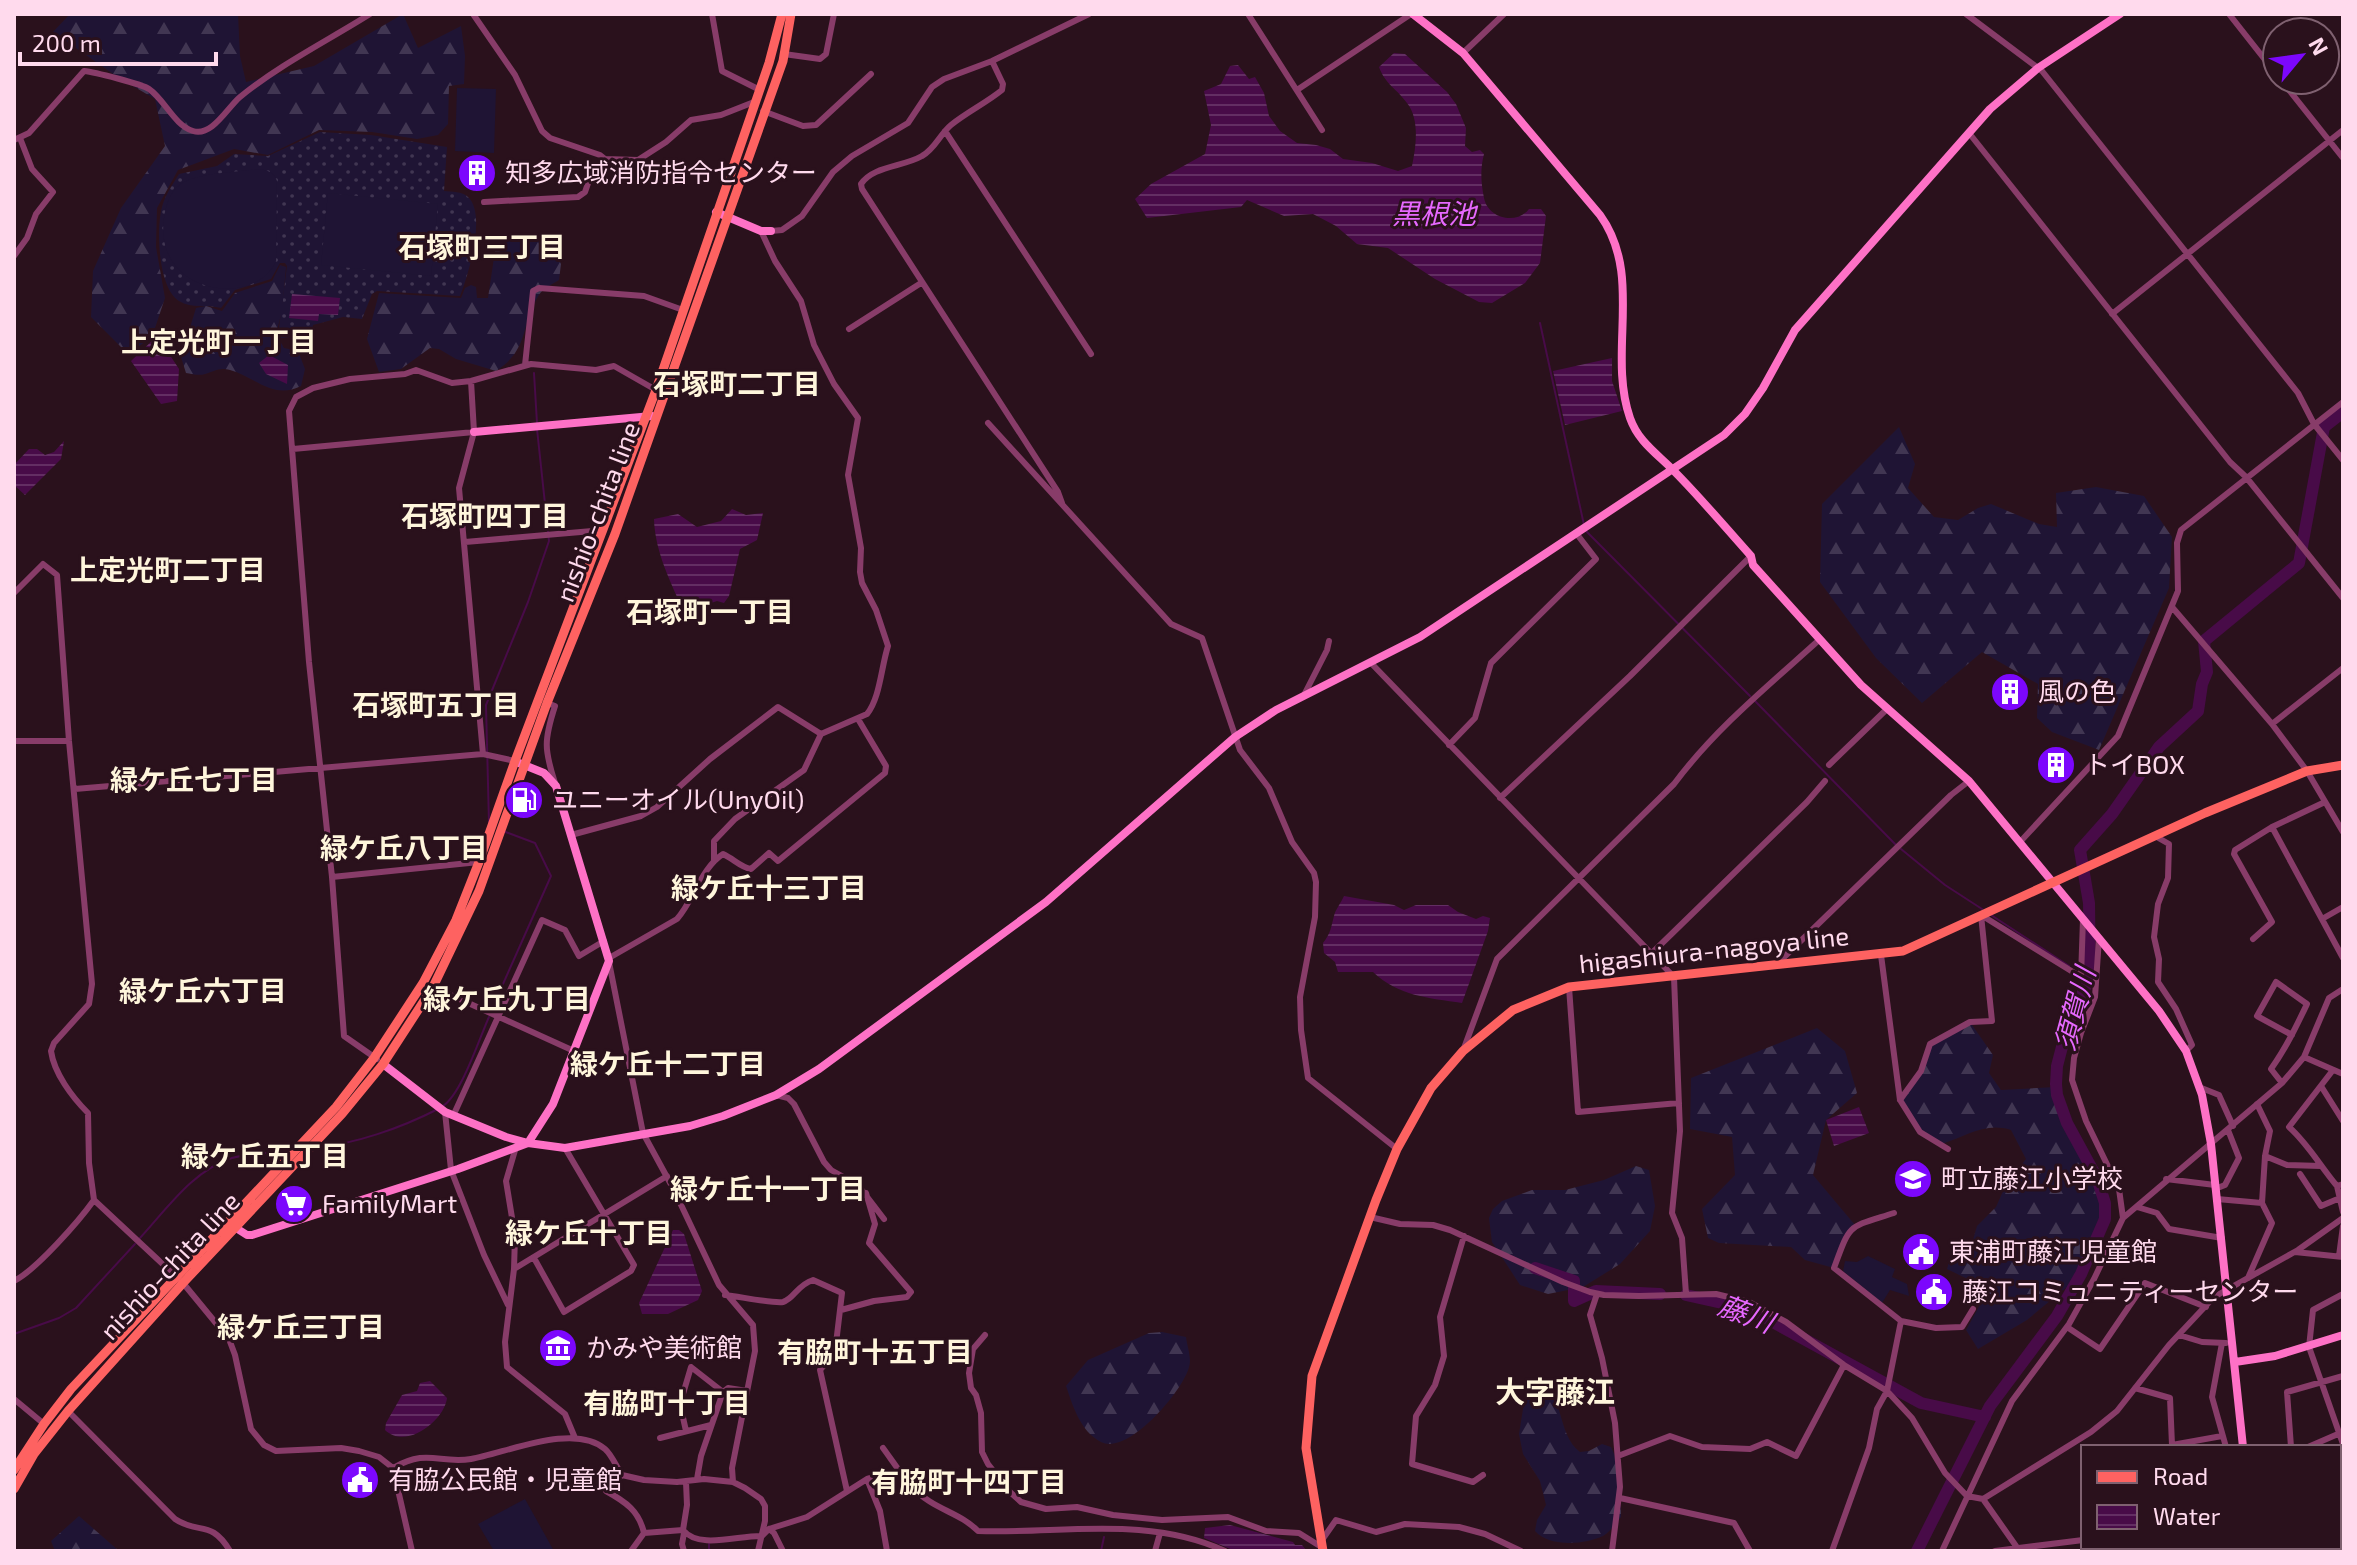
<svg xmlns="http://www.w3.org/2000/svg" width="2357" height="1565" font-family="'Exo 2','Noto Sans JP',sans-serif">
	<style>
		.grass { fill: url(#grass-dots) }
		.forest { fill: url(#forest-firs) }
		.garden { fill: #1f1434 }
		.water { fill: url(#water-rules) }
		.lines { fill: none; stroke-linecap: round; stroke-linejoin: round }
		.stream { stroke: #480b48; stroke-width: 2 }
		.river { stroke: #480b48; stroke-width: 12 }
		.street { stroke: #883c69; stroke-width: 6 }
		.secondary { stroke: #fe71c6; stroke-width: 8 }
		.primary { stroke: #fe6261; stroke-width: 9 }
		.labels { text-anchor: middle; stroke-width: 6; stroke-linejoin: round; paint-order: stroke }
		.poi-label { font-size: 26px; fill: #ffdaed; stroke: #2a111c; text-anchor: start }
		.street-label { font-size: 26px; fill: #ffdaed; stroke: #2a111c }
		.water-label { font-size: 28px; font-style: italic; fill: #e668fe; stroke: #2a111c }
		.neighbourhood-label { font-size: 28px; font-weight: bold; fill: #fff6dc; stroke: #2a111c }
		.quarter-label { font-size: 30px; font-weight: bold; fill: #fff6dc; stroke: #2a111c }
	</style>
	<defs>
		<pattern id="grass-dots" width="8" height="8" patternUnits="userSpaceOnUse" patternTransform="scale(2)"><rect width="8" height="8" fill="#1f1434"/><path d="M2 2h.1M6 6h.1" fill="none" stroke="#413652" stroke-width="1.8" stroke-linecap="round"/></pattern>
		<pattern id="forest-firs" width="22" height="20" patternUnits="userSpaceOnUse" patternTransform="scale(2)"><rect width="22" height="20" fill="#1f1434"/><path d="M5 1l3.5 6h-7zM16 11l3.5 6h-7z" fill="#413652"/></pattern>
		<pattern id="water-rules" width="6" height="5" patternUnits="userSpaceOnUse" patternTransform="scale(2)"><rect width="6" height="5" fill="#480b48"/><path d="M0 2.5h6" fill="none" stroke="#632e63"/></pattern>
	</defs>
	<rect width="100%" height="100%" fill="#2a111c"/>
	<path class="grass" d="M320 132 371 135 447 147 444 191C452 192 462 191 468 197 487 214 468 276 460 296L377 291 372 294 362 319 343 317 313 325 312 334 281 338 278 335 287 266 285 263H280L271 279 235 290 221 308C207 304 192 309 179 301 158 288 156 229 162 207 165 195 173 184 179 174L217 166 234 154 268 156Z"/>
	<path class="forest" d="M70 14H238L240 56 246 82 314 66 403 14 418 48 461 26 465 56 464 84 449 86 448 124 438 135 417 139 372 132 319 130 268 155 234 149 178 170 157 208 156 247 165 298 152 337 128 354 91 317 93 271 121 208 165 146 155 99 116 76 53 32Z
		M508 236 539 241 555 248 561 264 559 280C553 284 543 288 539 295 520 325 530 349 496 371L456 359 439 349 430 348 401 369 379 372 367 339 379 293 461 298 465 288 471 285 476 287 477 298H488L495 251Z
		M280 265 286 267 282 311 276 334 284 348 298 351 305 369 301 386C273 400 255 377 230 370 219 367 215 371 205 374 199 376 192 374 186 373L181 357 196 308 206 306 222 311 235 293 272 281Z
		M1899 427 1915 464 1908 488 1934 517 1958 520 1978 508 1991 504 2039 524 2057 527 2056 493 2096 487 2144 496 2172 537 2169 588 2099 750 2052 732 2037 718 2038 684 1982 652 1922 703 1876 658 1820 582 1822 504Z
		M1970 1022 1993 1055 1989 1073 2001 1090 2056 1087 2063 1113 2097 1176 2105 1220 2080 1276 2027 1320 1978 1349 1966 1330 1986 1294 1978 1284 1947 1269 1953 1249 1968 1257 1977 1226 1996 1207 2007 1182 2026 1159 2011 1130C1985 1122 1967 1136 1942 1144L1920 1132 1900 1100 1921 1071 1930 1045Z
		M1817 1028 1845 1051 1857 1093 1826 1120 1813 1175 1855 1225 1834 1268 1805 1260 1791 1247 1719 1243 1708 1238 1702 1209 1735 1175 1732 1137 1690 1129 1691 1078Z
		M1636 1166 1649 1170 1655 1206 1650 1231 1620 1264 1583 1287 1548 1294 1520 1285 1492 1242 1489 1218 1493 1209 1502 1201 1532 1190H1565L1604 1180Z
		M1162 1332 1186 1337C1187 1346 1192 1359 1189 1367 1183 1391 1128 1456 1101 1442 1080 1431 1073 1406 1066 1386L1088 1360 1149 1333Z
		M1536 1377C1565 1391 1556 1434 1580 1452L1589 1451 1602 1444 1611 1447 1620 1467 1621 1517C1616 1523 1610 1532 1603 1536 1584 1545 1549 1547 1535 1531L1537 1520 1546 1505 1540 1481 1523 1454 1519 1434 1527 1384Z
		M79 1516 119 1551H55L51 1541Z"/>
	<path class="garden" d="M457 88 496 89 494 153 455 151Z
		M258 169C267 170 274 172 277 181L276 261C255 310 148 294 165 212 168 200 172 188 184 182 202 173 237 172 258 169Z
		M328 193 438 204 431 276 321 265Z
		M1868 1256 1895 1269 1892 1277 1907 1284 1909 1296 1890 1290 1882 1303 1843 1271 1845 1261 1857 1262Z
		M525 1499 554 1551H494L478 1524Z"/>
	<path class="water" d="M1394 53 1405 54 1447 92 1456 104 1466 128 1465 146 1472 152 1480 150 1484 154C1480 169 1481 183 1484 198 1488 219 1517 225 1529 209H1541L1546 216 1540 263 1525 283 1492 303 1479 302 1435 279 1388 248 1357 244 1336 226 1313 214 1284 216 1247 200 1241 207 1147 218 1135 199 1151 184 1205 154 1211 125 1204 91 1221 84 1230 66 1238 65 1249 79 1255 77 1264 93 1269 116 1280 131 1297 143 1316 145 1330 149 1343 159 1372 163 1398 171 1412 166C1416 147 1420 119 1407 103 1397 89 1385 84 1379 67Z
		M292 294 340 298 338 315 319 314 318 321 289 318Z
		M155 338 160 340 179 369 177 401 161 404 131 361Z
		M269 355 288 365 287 384 266 374 259 363Z
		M1612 358V381L1622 411 1565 425 1553 371Z
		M64 441 61 459 25 495 14 485V465L29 449H37L45 455 54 452Z
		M732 509 746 515 763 513 757 540 740 549 729 596 724 603 717 601 684 612C671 583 655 552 654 519L678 514 697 527 721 521Z
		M1344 896 1394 905 1404 910 1416 905H1448L1458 912 1476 919 1483 916 1490 918 1488 931 1462 1003C1429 998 1398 996 1373 972H1338L1335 962 1324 953 1323 943C1331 933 1331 927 1334 916 1335 910 1341 903 1344 896Z
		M1859 1107 1869 1133 1834 1146 1826 1120Z
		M673 1230H679L684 1234 702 1291 698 1300 668 1314H642L639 1303Z
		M430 1381 447 1398C445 1419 407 1451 385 1430L386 1423 402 1395 417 1391 420 1383Z
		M1230 1525 1293 1542 1295 1545H1302L1307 1551H1235L1204 1538 1205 1528Z"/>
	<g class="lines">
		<path class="stream" d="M1540 323 1584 525
			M534 373 537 423
			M1586 531 1750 696
			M1755 701 1896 845
			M489 823 486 705 528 602 549 541 537 429
			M1901 849 1945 885 1982 909
			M1991 915 2069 966
			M2081 980 2087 987
			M491 1011 551 876 535 843 503 831
			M443 1106C462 1093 479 1039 489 1017
			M314 1148C355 1144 401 1128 438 1109
			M139 1239C166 1210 193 1170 232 1158 250 1153 270 1153 288 1151
			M14 1334 59 1318 76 1308 135 1244
			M709 1544V1551
			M1101 1551 1104 1537"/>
		<path class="river" d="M1535 1268 1574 1281V1301L1596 1291 1660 1294
			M1686 1295 1749 1309 1921 1403 1985 1417
			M1917 1551 1990 1406 2057 1316 2081 1274 2105 1219V1203L2097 1178 2067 1123 2057 1095 2056 1084 2057 1066 2068 1024 2090 977 2089 903 2080 850 2112 814 2159 747 2198 711 2202 684 2207 672 2204 641 2299 563 2324 427 2343 412"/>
		<path class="street" d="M473 14 515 75 542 131 550 138 600 155 605 159 638 160 666 142 691 120 721 115 754 102
			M712 14 722 71 758 89
			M1248 14 1322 130
			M1966 14 2042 71 2298 393 2314 424 2343 460
			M2229 14 2277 75
			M1463 53 1504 14
			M784 54 820 59 826 54 834 14
			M992 61 1003 84 1002 90C986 103 967 112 951 125 940 134 935 149 922 156 903 167 873 166 861 184L862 189 1058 492 1062 503
			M2281 80 2343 158
			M1297 90 1411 14
			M763 111 803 126 816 125 871 74
			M945 131 1091 354
			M1969 133 2230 462 2246 477 2343 598
			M14 140 29 133 84 71C94 72 142 84 149 89 165 100 174 125 193 131 212 137 227 108 240 97 279 65 327 41 370 14
			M484 202 578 197 585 192 593 169 605 159
			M771 231 782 230 802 216 833 172 852 156 908 123 932 87 944 79 992 61 1089 14
			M14 256 27 238 36 214 53 192 32 169 20 138
			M2112 314 2343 130
			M849 329 921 283
			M525 365 533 291 539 288 644 296 683 310
			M471 381 474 432 459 488 483 754
			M988 423 1171 624 1202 638 1240 750 1269 788 1292 842 1314 873 1316 882 1315 917 1300 997 1301 1030 1308 1078 1397 1149
			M293 449 474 432
			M465 542 604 530
			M14 593 43 564 57 575 69 741 92 984 89 1004 54 1043 51 1051C54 1073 72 1097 88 1113L89 1163 94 1200C79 1221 36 1270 14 1281
			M2172 607 2272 724 2307 771 2343 832
			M1371 663 1674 977 1680 1131 1672 1213 1682 1238 1686 1294
			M1304 695 1327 650 1329 641
			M547 703 555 706C544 740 544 749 555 783
			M2272 724 2343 668
			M14 741H69
			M1449 745 1475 718 1491 663 1596 559 1576 533
			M1829 765 1888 708
			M74 787 75 789 483 754 515 761
			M1500 798 1630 676 1751 556
			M2272 827 2343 958
			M571 835 641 816 657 807 710 759 778 707 821 734
			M2155 836 2169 844 2168 878 2158 904 2154 937 2159 959 2158 982 2176 1009 2192 1045 2186 1051
			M2020 842 2118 736 2178 591 2177 543 2181 530 2343 402
			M714 860V841L735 819 804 770 821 734 867 714C880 698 881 668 888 646L876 610 862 583 860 572 861 548 848 475 858 418 834 384 814 345 801 301 775 261 761 231
			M332 877 479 862
			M1981 915 2081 977 2083 919
			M2322 919 2343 907
			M2253 939 2272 922 2234 854 2235 850 2272 827 2325 802
			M1652 953 1807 802 1825 781
			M1881 955 1900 1100 1920 1132 1948 1149
			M609 958 677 919C694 900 701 868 723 854 734 859 740 867 751 869L769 853 778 861 885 773 886 766 858 719
			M609 962 643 1133 674 1190 719 1285 753 1325 755 1351 732 1468 733 1482
			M1778 963 1951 795 1969 781
			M433 987 574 1051
			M1569 987 1578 1112 1679 1103
			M1464 1048 1497 959 1674 784C1715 729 1769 685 1819 640
			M2304 1057 2343 1074
			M377 1059 344 1036 332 877 309 662 289 411 296 397 313 388 350 379 405 374 416 370 452 383 471 381 531 364 596 370 614 366 656 390
			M2333 1070 2289 1127C2309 1145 2320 1166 2337 1186L2343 1184
			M2282 1083 2271 1069C2286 1048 2296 1027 2307 1004L2276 982 2257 1016 2292 1035
			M2321 1086 2343 1121
			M2199 1087 2219 1095 2233 1126
			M776 1095 788 1098 794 1104 824 1162 831 1170 858 1185 884 1219
			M1900 1100 1921 1071 1930 1044 1970 1022 1992 1021 1981 915
			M445 1112 451 1170 484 1255 508 1305
			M454 1114 542 920 565 930 579 956 604 941
			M2265 1156 2287 1165 2321 1166
			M2300 1174 2321 1206 2340 1198
			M2166 1179 2215 1185
			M2337 1186 2343 1212
			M2215 1189 2225 1185 2239 1158 2228 1130
			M2217 1199 2262 1203
			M94 1200 183 1283 229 1339 235 1355 251 1429 264 1445 276 1451 341 1448 359 1451 379 1457 393 1468 412 1551
			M2137 1207 2157 1213 2169 1229 2222 1238
			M1370 1217 1400 1224 1433 1225 1450 1230 1563 1282 1590 1292 1604 1295 1639 1296 1716 1294 1749 1302 1786 1322 1844 1365 1887 1391 1912 1418 1945 1473 1967 1496 1983 1499 2016 1546
			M2123 1218 2282 1083 2304 1057 2329 998 2343 989
			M1464 1236 1440 1317 1444 1356 1435 1385 1416 1416 1412 1464 1473 1482 1483 1475
			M2295 1252 2343 1257
			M2339 1256 2343 1226
			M534 1258 564 1312 631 1271 634 1265 565 1148
			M514 1269 515 1236 506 1181 516 1147
			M2248 1278 2272 1223 2262 1203 2265 1156 2270 1131 2257 1104
			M1597 1294 1590 1315 1602 1358 1615 1423 1620 1487 1612 1551
			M2343 1294 2313 1310 2309 1347 2343 1444
			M725 1295C737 1296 774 1304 783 1302 794 1299 797 1285 813 1280L842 1293 835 1352 820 1370 847 1491
			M841 1310 874 1301 907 1297 911 1292 869 1243 875 1224 866 1193
			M1901 1321 1936 1328 1962 1327 1973 1309
			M2067 1327 2100 1349 2145 1283 2206 1307
			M985 1335 973 1349 969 1373 971 1388 976 1395 981 1413 982 1452 988 1464 1010 1492 1021 1502 1046 1509 1077 1507 1113 1515 1162 1520 1228 1517 1266 1531 1299 1533 1323 1548
			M2179 1335 2202 1342 2226 1343
			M2222 1343 2212 1397 2226 1447
			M2135 1388 2170 1398 2172 1445 2222 1436
			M14 1399 44 1424
			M68 1411 175 1519C199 1535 211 1519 230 1551
			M686 1431 680 1404 691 1367 723 1392 728 1388 747 1391
			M575 1438 565 1414 507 1367 505 1342 514 1269 667 1176
			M660 1438 711 1425
			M2291 1447 2287 1392 2343 1376
			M2308 1447 2338 1434
			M883 1448C897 1467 909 1488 929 1501 946 1512 963 1516 978 1531 1061 1534 1147 1515 1225 1551
			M1618 1456 1670 1436 1702 1447 1750 1449 1767 1442 1796 1456 1844 1365
			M393 1468C428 1448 438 1464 471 1459 506 1453 574 1422 605 1449 612 1455 617 1468 622 1475L644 1480 677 1482 704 1479 733 1482 745 1488 761 1499 765 1506V1521L758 1551
			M622 1475 606 1491C626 1502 639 1511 644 1533L631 1551
			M697 1479 701 1456 723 1392
			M867 1479 880 1511 887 1551
			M1620 1498 1734 1523 1750 1551
			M1983 1499 2091 1432 2117 1411 2169 1345 2214 1297 2298 1250 2343 1218
			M769 1529 774 1533 783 1551
			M683 1530 687 1505 686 1482
			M644 1533 683 1530C699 1550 739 1535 762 1536L769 1529 807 1517 867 1479 898 1470
			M1322 1540 1336 1520 1376 1532 1405 1524 1459 1527 1485 1534 1521 1551
			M2199 1547 2257 1551
			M684 1551 682 1544 684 1533
			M1155 1551 1160 1533
			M1832 1551 1869 1448 1877 1409 1887 1391 1901 1321 1834 1268C1851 1222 1847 1228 1894 1213
			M1942 1551 2012 1401 2069 1324 2094 1279 2123 1218 2119 1189 2086 1121 2072 1080 2074 1058 2081 1033 2095 997 2099 938
			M1995 1551 2083 1540"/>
		<path class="secondary" d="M1413 14 1463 53 1600 215C1644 276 1607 352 1630 418 1638 441 1656 453 1672 469 1700 497 1725 527 1751 556L1753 565 1861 685 1969 781 2159 1011 2186 1051 2202 1095 2211 1144 2243 1447
			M716 212 761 231H771
			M474 432 652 416
			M383 1064 445 1112 506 1137 528 1143 553 1104 609 961 556 786 544 773 519 763
			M236 1228 247 1235H252L458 1169 528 1143 565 1148 690 1126 723 1116 776 1095 819 1069 1046 902 1235 737 1276 710 1420 637 1724 435 1745 414 1763 388 1795 330 1990 109 2038 68 2120 14
			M2235 1362 2275 1356 2343 1335
			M2252 1547V1551"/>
		<path class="primary" d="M14 1470 44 1424 71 1389 336 1107 374 1058 423 983 456 920 479 862 515 761 656 390 769 63 782 14
			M14 1489 34 1454 68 1411 183 1283 342 1114 383 1064 433 987 479 891 547 703 615 534 783 61 791 14
			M1323 1551 1306 1448 1312 1376 1376 1200 1397 1149 1431 1088 1463 1051 1513 1010 1569 987 1903 951 2205 813 2307 771 2343 765"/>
	</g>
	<defs>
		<symbol id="building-disc" viewBox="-11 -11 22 22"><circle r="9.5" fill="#7c07fd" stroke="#2a111c"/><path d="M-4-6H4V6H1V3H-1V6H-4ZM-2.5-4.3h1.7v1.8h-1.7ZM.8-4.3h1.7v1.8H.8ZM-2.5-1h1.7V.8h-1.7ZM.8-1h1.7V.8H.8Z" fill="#fff"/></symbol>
		<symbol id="fuel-disc" viewBox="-11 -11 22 22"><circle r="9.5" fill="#7c07fd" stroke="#2a111c"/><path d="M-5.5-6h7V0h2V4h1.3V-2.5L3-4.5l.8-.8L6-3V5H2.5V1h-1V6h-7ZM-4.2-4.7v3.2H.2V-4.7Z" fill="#fff"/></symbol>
		<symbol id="school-disc" viewBox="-11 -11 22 22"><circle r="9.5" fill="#7c07fd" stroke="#2a111c"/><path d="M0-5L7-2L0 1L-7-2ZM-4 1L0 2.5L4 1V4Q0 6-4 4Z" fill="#fff"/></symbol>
		<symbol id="supermarket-disc" viewBox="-11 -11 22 22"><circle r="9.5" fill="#7c07fd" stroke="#2a111c"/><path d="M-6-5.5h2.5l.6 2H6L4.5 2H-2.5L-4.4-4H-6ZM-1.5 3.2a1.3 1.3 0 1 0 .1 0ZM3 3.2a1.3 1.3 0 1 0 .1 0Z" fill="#fff"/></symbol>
		<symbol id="civic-disc" viewBox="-11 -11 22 22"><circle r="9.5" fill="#7c07fd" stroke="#2a111c"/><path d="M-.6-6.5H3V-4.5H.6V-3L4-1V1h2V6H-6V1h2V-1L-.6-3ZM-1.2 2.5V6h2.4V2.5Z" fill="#fff"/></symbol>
		<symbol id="museum-disc" viewBox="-11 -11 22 22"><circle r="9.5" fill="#7c07fd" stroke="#2a111c"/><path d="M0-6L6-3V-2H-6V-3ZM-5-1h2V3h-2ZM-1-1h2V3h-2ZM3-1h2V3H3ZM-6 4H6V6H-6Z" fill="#fff"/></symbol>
	</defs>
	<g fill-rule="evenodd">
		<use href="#building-disc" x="455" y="151" width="44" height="44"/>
		<use href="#building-disc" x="1988" y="670" width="44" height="44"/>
		<use href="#building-disc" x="2034" y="743" width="44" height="44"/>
		<use href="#fuel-disc" x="502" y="778" width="44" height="44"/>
		<use href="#school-disc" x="1891" y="1157" width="44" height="44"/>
		<use href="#supermarket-disc" x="272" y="1182" width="44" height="44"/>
		<use href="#civic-disc" x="1899" y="1230" width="44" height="44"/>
		<use href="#civic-disc" x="1912" y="1270" width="44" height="44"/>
		<use href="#museum-disc" x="536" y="1326" width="44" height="44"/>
		<use href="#civic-disc" x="338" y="1458" width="44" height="44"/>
	</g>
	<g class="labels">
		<g class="poi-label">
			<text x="505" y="182">知多広域消防指令センター</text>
			<text x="2038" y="701">風の色</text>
			<text x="2084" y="774">トイBOX</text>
			<text x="552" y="809">ユニーオイル(UnyOil)</text>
			<text x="1941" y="1188">町立藤江小学校</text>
			<text x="322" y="1213">FamilyMart</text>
			<text x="1949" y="1261">東浦町藤江児童館</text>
			<text x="1962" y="1301">藤江コミュニティーセンター</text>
			<text x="586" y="1357">かみや美術館</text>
			<text x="388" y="1489">有脇公民館・児童館</text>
		</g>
		<g class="street-label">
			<text transform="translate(598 512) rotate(-69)" y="9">nishio-chita line</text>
			<text transform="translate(1714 950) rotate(-6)" y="9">higashiura-nagoya line</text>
			<text transform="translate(170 1266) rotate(-47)" y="9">nishio-chita line</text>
		</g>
		<g class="water-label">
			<text x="1434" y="224">黒根池</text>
			<text transform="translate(2075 1009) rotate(-75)" y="10">須賀川</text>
			<text transform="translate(1746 1314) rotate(21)" y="10">藤川</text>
		</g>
		<g class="neighbourhood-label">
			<text x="482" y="257">石塚町三丁目</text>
			<text x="219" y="352">上定光町一丁目</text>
			<text x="737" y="394">石塚町二丁目</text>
			<text x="485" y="526">石塚町四丁目</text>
			<text x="168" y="580">上定光町二丁目</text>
			<text x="710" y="622">石塚町一丁目</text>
			<text x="436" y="715">石塚町五丁目</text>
			<text x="194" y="790">緑ケ丘七丁目</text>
			<text x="404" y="858">緑ケ丘八丁目</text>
			<text x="769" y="898">緑ケ丘十三丁目</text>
			<text x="203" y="1001">緑ケ丘六丁目</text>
			<text x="507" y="1009">緑ケ丘九丁目</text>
			<text x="668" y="1074">緑ケ丘十二丁目</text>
			<text x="265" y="1166">緑ケ丘五丁目</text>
			<text x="768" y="1199">緑ケ丘十一丁目</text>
			<text x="589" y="1243">緑ケ丘十丁目</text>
			<text x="301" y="1337">緑ケ丘三丁目</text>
			<text x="875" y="1362">有脇町十五丁目</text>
			<text x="667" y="1413">有脇町十丁目</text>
			<text x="969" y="1492">有脇町十四丁目</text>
		</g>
		<g class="quarter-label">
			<text x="1555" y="1403">大字藤江</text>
		</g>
	</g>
	<rect width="2357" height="1565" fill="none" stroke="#ffdaed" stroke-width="32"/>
	<rect x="2081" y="1445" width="260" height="104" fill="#2a111c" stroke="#7f6170" stroke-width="2"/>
	<rect x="2097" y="1471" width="40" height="12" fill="#fe6261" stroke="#7f6170" stroke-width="2"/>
	<text x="2153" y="1485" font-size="24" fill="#ffdaed">Road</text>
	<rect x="2097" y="1505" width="40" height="24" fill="url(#water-rules)" stroke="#7f6170" stroke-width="2"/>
	<text x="2153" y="1525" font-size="24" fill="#ffdaed">Water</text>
	<g transform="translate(2301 56) rotate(61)"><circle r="38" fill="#2a111c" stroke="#7f6170" stroke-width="2"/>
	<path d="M0-6L14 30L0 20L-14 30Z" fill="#7c07fd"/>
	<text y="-12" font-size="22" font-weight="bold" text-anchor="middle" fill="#ffdaed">N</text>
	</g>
	<path d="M20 52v12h196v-12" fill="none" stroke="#ffdaed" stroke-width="4"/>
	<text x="32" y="52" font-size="24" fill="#ffdaed" stroke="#2a111c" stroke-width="6" paint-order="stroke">200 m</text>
</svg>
